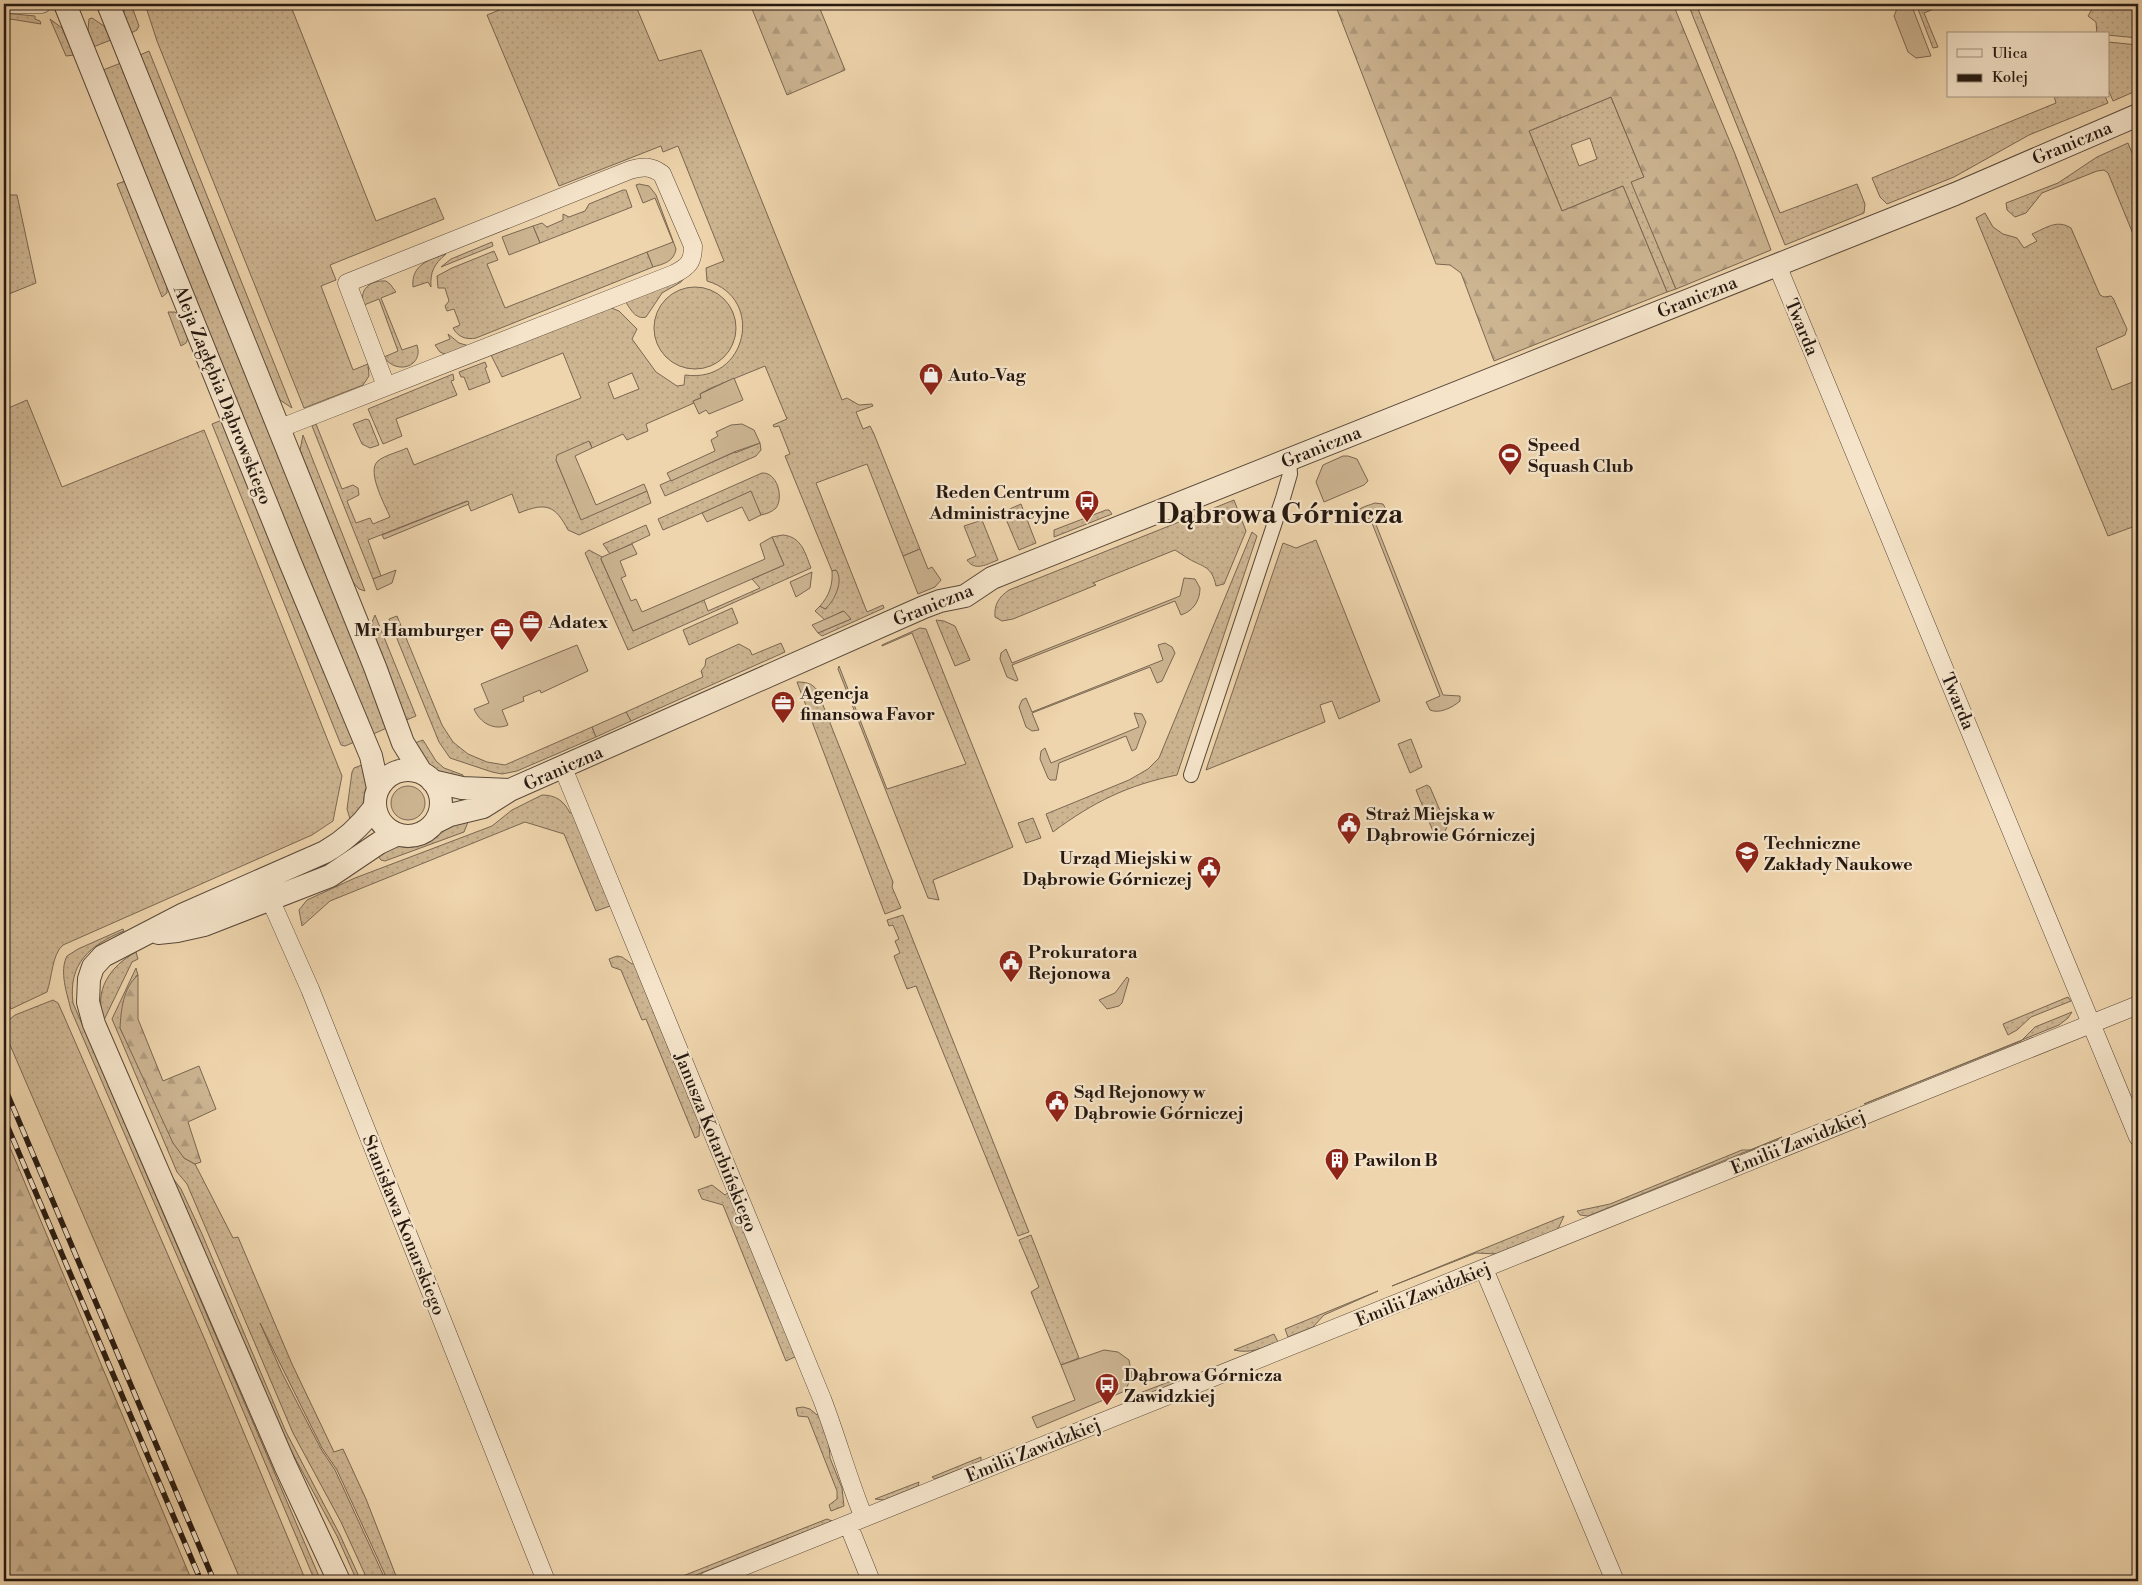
<svg xmlns="http://www.w3.org/2000/svg" width="2142" height="1585" font-family="'Libre Bodoni',serif">
	<style>
		.grass { fill: url(#grass-dots); stroke: #7a6752; fill-rule: evenodd }
		.forest { fill: url(#forest-firs); stroke: #7a6752 }
		.garden { fill: #cdb592; stroke: #7a6752 }
		.lines { fill: none; stroke-linecap: round; stroke-linejoin: round }
		.pedestrian-casing { stroke: #584838; stroke-width: 16 }
		.minor-casing { stroke: #584838; stroke-width: 19 }
		.tertiary-casing { stroke: #584838; stroke-width: 24 }
		.pedestrian { stroke: #f5e4ca; stroke-width: 14 }
		.minor { stroke: #f5e4ca; stroke-width: 18 }
		.tertiary { stroke: #f5e4ca; stroke-width: 22 }
		.rail-casing { stroke: #261911; stroke-width: 5.5 }
		.rail { stroke: #f5e4ca; stroke-width: 4; stroke-dasharray: 11; stroke-linecap: butt }
		.labels { text-anchor: middle; stroke-width: 4.5; stroke-linejoin: round; paint-order: stroke }
		.street-label { font-size: 18px; fill: #261911; stroke: #f5e4ca }
		.poi-label { font-size: 18px; font-weight: bold; fill: #261911; stroke: #f5e4ca; text-anchor: start }
		.town-label { font-size: 28px; font-weight: bold; fill: #261911; stroke: #f5e4ca }
	</style>
	<defs>
		<pattern id="grass-dots" width="8" height="8" patternUnits="userSpaceOnUse" patternTransform="scale(1.25)"><rect width="8" height="8" fill="#cdb592"/><path d="M2 2h.1M6 6h.1" fill="none" stroke="#b09b7d" stroke-width="1.8" stroke-linecap="round"/></pattern>
		<pattern id="forest-firs" width="22" height="20" patternUnits="userSpaceOnUse" patternTransform="scale(1.25)"><rect width="22" height="20" fill="#cdb592"/><path d="M5 1l3.5 6h-7zM16 11l3.5 6h-7z" fill="#b09b7d"/></pattern>
	</defs>
	<rect width="100%" height="100%" fill="#efd5ad"/>
	<filter id="stains"><feTurbulence type="fractalNoise" baseFrequency=".004" numOctaves="4"/><feColorMatrix values="0 0 0 0 .2 0 0 0 0 .09 0 0 0 0 .02 0 0 0 .5 -.17"/></filter>
	<radialGradient id="worn" r=".72"><stop offset=".6" stop-color="#630" stop-opacity="0"/><stop offset="1" stop-color="#630" stop-opacity=".3"/></radialGradient>
	<path class="grass" d="M124 4H131L139 26 137 30 131 33 124 15Z
		M145 4H290L376 221 435 198 444 219 330 265 336 280 321 286 353 370 368 364 369 376 363 385 304 408 157 41Z
		M514 4H635L659 61 701 50 842 400 847 398 859 405 872 404 873 406 856 412 863 429 870 426 874 434 920 549 903 556 867 464 816 483 867 612 883 605 884 608 822 636 818 633 851 619 843 611 825 620 815 611 820 606 826 609 836 570 832 571 785 456 790 454 779 426 774 427 773 425 787 419 765 366 711 388 700 394 701 398 693 401 694 403 646 424 648 431 627 440 623 434 592 448 590 442 556 460 581 519 647 491 651 503 579 535 568 530C555 505 546 502 519 513L512 494 471 511 467 501 368 540 381 576 373 579 312 426 316 424 342 489 353 485 358 488 359 495 347 501 356 523 370 518 373 524 390 517C385 505 366 471 378 461 385 455 399 452 407 448L414 465 581 398 563 353 502 377 491 355 609 307 619 311 637 329 632 339 656 372 677 386 684 385 685 375C747 384 766 298 707 281L706 268 724 261 678 146 663 152 661 146 559 186 487 15ZM632 373 639 389 614 399 608 383Z
		M1688 4H1696L1780 213 1857 184 1865 204 1864 213 1785 245Z
		M1916 4H1946L1924 13 1938 47 1933 48Z
		M2095 4H2138V38L2097 34 2096 22 2088 16Z
		M4 13 35 16V19L40 21 41 24 4 18Z
		M92 18 104 26 111 40 93 47 88 30 89 19Z
		M50 19 62 28 74 55 66 56Z
		M2108 42 2138 45V90L2113 101 2108 89Z
		M149 51 292 408 280 400 277 395 140 55Z
		M121 63 389 727 371 735 103 70Z
		M2054 96H2105L2108 103 2029 135 1954 177 1887 204 1880 197 1872 178 2056 103Z
		M1611 97 1644 177 1632 183 1676 289 1667 292 1623 186 1562 211 1529 131ZM1590 138 1597 159 1579 166 1571 145Z
		M2128 143 2132 153 2138 151V246L2108 173 2104 170 2097 171 2042 193 2026 213 2015 217 2007 210 2006 203 2058 183 2097 157Z
		M125 181 167 286V293L162 297 117 184Z
		M623 190H626L632 207 540 243 533 226 542 223 547 227 563 220V214L569 217 585 211 589 204Z
		M4 195H17L36 283 4 296Z
		M1985 213 1993 227 2003 234 2017 238 2024 248 2037 241 2032 234C2046 228 2057 219 2071 228L2100 295 2104 297 2111 296 2113 298 2127 329 2125 335 2096 348 2112 390 2138 380V525L2108 536 1976 218Z
		M492 242 493 246 441 267 451 259Z
		M494 251 498 260 487 264 505 308 647 252 653 267 476 338C466 340 458 337 453 328L460 325 454 309 447 311 445 306 449 301 445 288H438L437 276 452 268Z
		M446 254C434 264 430 272 431 287L428 282 413 287C411 265 428 260 446 254Z
		M685 277 681 282 662 293 646 317C635 320 630 308 625 301Z
		M386 281 390 284 396 292 381 298 402 350 417 345C424 366 397 376 384 357L398 351 379 299 364 305C358 289 371 280 386 281Z
		M654 328a41 41 0 1 1 82 0a41 41 0 1 1-82 0Z
		M168 312H175L180 316 188 338 186 343 181 346Z
		M485 362 487 367 485 368 490 382 469 390 464 377H461L459 372Z
		M453 374 454 380 451 381 457 395 396 419 402 436 383 444 368 409Z
		M27 400 62 487 204 430 342 776 333 821 312 835 63 945C52 954 52 978 47 992L11 1009 9 1005H4V410Z
		M366 419 369 420 379 445 370 448 362 444 353 424Z
		M222 420 322 667 349 720 357 741 345 746 341 745 212 424Z
		M303 435 365 591 359 589 352 581 300 450Z
		M760 443 761 450 756 456 665 496 660 485 735 452V453Z
		M762 473C777 472 784 497 776 508 772 512 766 514 761 515L750 492 663 530 658 519Z
		M1234 500 1246 531 1224 584 1216 586C1212 566 1203 567 1189 559 1184 556 1180 553 1175 550L1093 583 1096 585 1013 619 1002 621 995 617C994 604 999 597 1009 590Z
		M1021 504 1036 543 1019 550 1003 512Z
		M1106 510H1109L1112 514 1054 537V530Z
		M982 520 998 560C987 564 975 572 967 560L976 556 964 526Z
		M646 525 650 535 610 554 603 544Z
		M1252 532 1257 536 1177 775C1128 785 1093 802 1053 832L1046 814 1129 780 1148 769 1159 758Z
		M783 535C802 537 805 553 811 568L628 650 585 553 589 550 602 557 601 559 633 631 704 600 708 611 760 588 752 579 784 565 772 537Z
		M1316 540 1380 701 1339 719 1332 701 1320 705 1325 722 1206 770 1283 543 1296 548Z
		M732 608 738 623 689 645 683 630Z
		M375 615 416 716 404 721 373 631 372 622Z
		M397 616 442 725 453 742 468 754 487 762 505 765 592 727 596 737 517 771 502 774 492 772 450 758 439 742 389 619Z
		M936 620 944 621 955 626 970 660 955 666Z
		M920 628 926 629 1013 847 933 880 939 900 928 898 838 669 839 666 887 789 966 764 912 633 882 646V645Z
		M781 643 785 652 631 721 626 712 703 677 701 671 705 666 706 659 739 644 750 650 752 655Z
		M797 682C805 682 812 683 817 690L893 882 892 887 901 908 885 914Z
		M1411 739 1422 767 1410 773 1398 744Z
		M423 740 436 761 444 768 463 775V782C432 770 431 771 412 744Z
		M367 763C370 794 369 798 351 822L347 809 352 772 354 768Z
		M1427 785 1430 787 1447 827 1444 833 1435 836 1416 790Z
		M542 795C556 795 564 801 570 813L575 811 613 905 596 911 564 834 525 822 330 901 302 926 299 910 307 900 355 878 492 826 512 810Z
		M1033 818 1041 838 1026 843 1018 823Z
		M468 822 464 832 385 861 381 860 376 854 398 844 421 843 427 840 447 825Z
		M903 915 1029 1232 1018 1236 916 986 907 989 894 956 900 953 895 941 899 939 893 925 889 926 887 920Z
		M123 929 124 931C90 945 68 963 73 1003L321 1581H315L194 1295 71 1010C67 994 59 971 67 956L78 949Z
		M136 952 138 959 132 962 104 1020C93 991 110 966 136 952Z
		M617 956 622 957 632 964 637 962 700 1118 699 1136 695 1138 646 1019 642 1020 621 970 612 967 609 959Z
		M136 968 138 975 136 976 120 1028 184 1158 195 1164 233 1238 238 1237 292 1364 334 1452 343 1449 366 1499 398 1581H388L337 1470 322 1448 260 1323 282 1373 321 1449 335 1470 386 1581H368L341 1522 293 1433 187 1184 177 1172 112 1019Z
		M2068 997 2071 1001 2031 1017 2017 1030 2008 1035 2003 1024Z
		M53 1000 58 1003 63 1014 205 1340 306 1581H241L4 1031V1024L15 1015Z
		M2072 1012 2068 1018 2059 1025 1864 1104 2021 1041 2035 1027Z
		M1782 1137 1588 1216 1580 1215 1577 1211 1610 1204 1742 1150H1751Z
		M172 1177 181 1189 202 1234 286 1432 340 1535 361 1581H357L337 1536 282 1434Z
		M712 1185 725 1195 729 1192 797 1356 786 1361 723 1205 702 1199 698 1190Z
		M1564 1216 1558 1229 1497 1254 1476 1253 1392 1286Z
		M1031 1235 1079 1358 1061 1365 1031 1292 1039 1287 1019 1240Z
		M1378 1291 1324 1315 1313 1327 1288 1337 1285 1329Z
		M1274 1334 1278 1342C1263 1348 1250 1354 1234 1350Z
		M1192 1373 1185 1379 1133 1400 1132 1396Z
		M803 1407 810 1409 817 1415 821 1413 829 1444 830 1458 842 1488 844 1506 831 1511 829 1505 837 1499V1491L808 1417 798 1416 796 1408Z
		M981 1457V1461L935 1479 932 1477Z
		M919 1482 918 1486 884 1500 875 1499Z
		M827 1519 832 1521 681 1581H670Z"/>
	<path class="forest" d="M750 4H818L845 70 787 95Z
		M1335 4H1673L1735 154 1771 250 1676 289 1631 182 1644 177 1611 97 1529 131 1562 211 1623 186 1667 292 1494 361 1461 273 1450 265 1436 264Z
		M138 975V1019L163 1081 199 1066 216 1109 188 1122 201 1162 195 1164 184 1158 173 1143 120 1028C121 1010 123 988 138 975Z
		M4 1133 192 1581H4Z"/>
	<path class="garden" d="M1899 4H1911L1931 56 1916 58 1908 52 1894 16Z
		M639 184 649 186 656 195 676 249C674 262 663 264 653 267L647 252 673 242 655 198 643 203 636 185Z
		M533 226 540 243 509 255 502 237Z
		M448 334 459 343 469 346 447 355 440 352 435 345 450 339Z
		M734 378 743 400 709 414 706 410 699 414 693 401 701 398 700 394Z
		M742 424 754 430 760 443 734 452 671 481 667 473 715 451 711 440 718 436 716 432 731 425Z
		M589 441 592 448 575 456 596 505 644 484 647 491 581 520 556 460 557 455Z
		M1343 456H1348L1357 459 1368 481 1364 485 1324 502 1316 482 1323 465Z
		M751 491 761 515 749 521 742 507 707 522 702 513Z
		M468 501 469 504 384 539 382 535Z
		M1375 503 1383 504 1387 511 1373 517 1443 695 1460 696V701C1452 708 1439 714 1430 710L1426 702 1440 696 1370 518 1356 524C1350 509 1364 507 1375 503Z
		M772 537 784 565 633 631 601 559 602 557 632 544 637 554 620 561 626 576 621 578 631 601 636 599 642 612 765 559 760 544Z
		M920 549 928 569 932 567 941 580 935 587 918 594 903 556Z
		M396 570 392 583 377 590 373 579Z
		M836 570C844 580 835 601 825 609L820 606C829 596 833 585 832 571Z
		M812 572 810 588 796 597 790 582Z
		M1184 578 1195 579 1200 588C1200 601 1193 611 1181 615L1175 601 1012 665 1018 680 1016 681 1007 677 1000 659 1001 653 1006 649 1012 663 1180 596Z
		M844 611 851 619 818 633 812 625Z
		M1165 643 1172 647 1175 653 1162 681 1157 683 1150 667 1032 713 1039 730 1032 731 1026 727 1019 707 1022 700 1026 698 1032 712 1163 660 1158 645Z
		M577 645 588 671 541 693 540 690 523 697 524 701 502 710 508 725C494 731 480 723 474 709L489 703 481 684Z
		M626 712 631 721 596 737 592 727Z
		M1134 713 1142 714 1146 722 1136 749 1132 751 1126 736 1059 763 1056 780H1050L1048 778 1040 759 1041 751 1045 748 1051 763 1139 727Z
		M391 803a17 17 0 1 1 34 0a17 17 0 1 1-34 0Z
		M1127 977 1129 979 1122 1003 1119 1006 1107 1009 1099 1000 1115 993Z
		M1104 1350 1118 1352 1129 1360 1132 1376 1125 1391 1037 1428 1032 1417 1075 1400 1061 1365Z"/>
	<g class="lines">
		<defs>
			<path id="pedestrian" d="M1191 775 1283 498 1290 474 1289 459"/>
			<path id="minor" d="M4 4H42
				M1777 265 2138 1137
				M278 429 674 274C688 267 693 262 693 246L662 174C651 166 643 166 630 170L347 283 386 386
				M563 768 822 1399C837 1438 848 1479 864 1518
				M271 888 270 899 310 989 546 1581
				M1484 1269 1615 1581
				M848 1524 871 1581
				M707 1581 2138 1005"/>
			<path id="tertiary" d="M65 4 290 562 371 756 378 788
				M108 4 375 667 403 743 421 772
				M375 803a33 33 0 1 1 66 0a33 33 0 1 1-66 0Z
				M432 781 462 788 510 790
				M436 822 450 815 483 807 510 790 924 607 940 601 965 596 992 578 1955 194 2138 115
				M158 933 177 931 204 925 330 876 379 843 396 835
				M339 1581 285 1465 94 1024 88 1002 89 979 93 967 103 956 184 914 325 852C346 840 360 827 374 808"/>
		</defs>
		<use href="#pedestrian" class="pedestrian-casing"/>
		<use href="#minor" class="minor-casing"/>
		<use href="#tertiary" class="tertiary-casing"/>
		<use href="#pedestrian" class="pedestrian"/>
		<use href="#minor" class="minor"/>
		<use href="#tertiary" class="tertiary"/>
		<defs>
			<path id="rail" d="M4 1086 214 1581
				M4 1118 201 1581"/>
		</defs>
		<use href="#rail" class="rail-casing"/>
		<use href="#rail" class="rail"/>
	</g>
	<defs>
		<symbol id="shop-pin" viewBox="-11 -11 22 30"><path d="M0 17L-7.5 6A9.5 9.5 0 1 1 7.5 6Z" fill="#8f2418" stroke="#f5e4ca"/><path d="M-5-2.5h2.3a2.7 3.5 0 0 1 5.4 0H5L5.5 6h-11ZM-1.5-2.5h3a1.5 2.3 0 0 0-3 0Z" fill="#fff"/></symbol>
		<symbol id="stadium-pin" viewBox="-11 -11 22 30"><path d="M0 17L-7.5 6A9.5 9.5 0 1 1 7.5 6Z" fill="#8f2418" stroke="#f5e4ca"/><path d="M0-5a6.5 5 0 1 0 0 10a6.5 5 0 1 0 0-10ZM-3.5-1.8h7v3.6h-7Z" fill="#fff"/></symbol>
		<symbol id="bus-pin" viewBox="-11 -11 22 30"><path d="M0 17L-7.5 6A9.5 9.5 0 1 1 7.5 6Z" fill="#8f2418" stroke="#f5e4ca"/><path d="M-5-6H5V4H4V6H2V4H-2V6H-4V4H-5ZM-3.5-4V0h7V-4ZM-3.5 1.2v1.5H-2V1.2ZM2 1.2v1.5H3.5V1.2Z" fill="#fff"/></symbol>
		<symbol id="office-pin" viewBox="-11 -11 22 30"><path d="M0 17L-7.5 6A9.5 9.5 0 1 1 7.5 6Z" fill="#8f2418" stroke="#f5e4ca"/><path d="M-6-3h4V-5.5h4V-3h4V5H-6ZM-1-4.5V-3h2v-1.5ZM-6 0V1H6V0Z" fill="#fff"/></symbol>
		<symbol id="civic-pin" viewBox="-11 -11 22 30"><path d="M0 17L-7.5 6A9.5 9.5 0 1 1 7.5 6Z" fill="#8f2418" stroke="#f5e4ca"/><path d="M-.6-6.5H3V-4.5H.6V-3L4-1V1h2V6H-6V1h2V-1L-.6-3ZM-1.2 2.5V6h2.4V2.5Z" fill="#fff"/></symbol>
		<symbol id="school-pin" viewBox="-11 -11 22 30"><path d="M0 17L-7.5 6A9.5 9.5 0 1 1 7.5 6Z" fill="#8f2418" stroke="#f5e4ca"/><path d="M0-5L7-2L0 1L-7-2ZM-4 1L0 2.5L4 1V4Q0 6-4 4Z" fill="#fff"/></symbol>
		<symbol id="building-pin" viewBox="-11 -11 22 30"><path d="M0 17L-7.5 6A9.5 9.5 0 1 1 7.5 6Z" fill="#8f2418" stroke="#f5e4ca"/><path d="M-4-6H4V6H1V3H-1V6H-4ZM-2.5-4.3h1.7v1.8h-1.7ZM.8-4.3h1.7v1.8H.8ZM-2.5-1h1.7V.8h-1.7ZM.8-1h1.7V.8H.8Z" fill="#fff"/></symbol>
	</defs>
	<g fill-rule="evenodd">
		<use href="#shop-pin" x="917" y="361" width="28" height="38"/>
		<use href="#stadium-pin" x="1496" y="441" width="28" height="38"/>
		<use href="#bus-pin" x="1073" y="488" width="28" height="38"/>
		<use href="#office-pin" x="517" y="608" width="28" height="38"/>
		<use href="#office-pin" x="488" y="616" width="28" height="38"/>
		<use href="#office-pin" x="769" y="689" width="28" height="38"/>
		<use href="#civic-pin" x="1335" y="810" width="28" height="38"/>
		<use href="#school-pin" x="1733" y="839" width="28" height="38"/>
		<use href="#civic-pin" x="1195" y="854" width="28" height="38"/>
		<use href="#civic-pin" x="997" y="948" width="28" height="38"/>
		<use href="#civic-pin" x="1043" y="1088" width="28" height="38"/>
		<use href="#building-pin" x="1323" y="1146" width="28" height="38"/>
		<use href="#bus-pin" x="1093" y="1371" width="28" height="38"/>
	</g>
	<g class="labels">
		<g class="street-label">
			<text transform="translate(2072 143) rotate(-23)" y="6">Graniczna</text>
			<text transform="translate(1697 297) rotate(-22)" y="6">Graniczna</text>
			<text transform="translate(1802 327) rotate(67)" y="6">Twarda</text>
			<text transform="translate(223 395) rotate(68)" y="6">Aleja Zagłębia Dąbrowskiego</text>
			<text transform="translate(1321 447) rotate(-22)" y="6">Graniczna</text>
			<text transform="translate(933 605) rotate(-22)" y="6">Graniczna</text>
			<text transform="translate(1958 701) rotate(67)" y="6">Twarda</text>
			<text transform="translate(563 768) rotate(-24)" y="6">Graniczna</text>
			<text transform="translate(716 1142) rotate(68)" y="6">Janusza Kotarbińskiego</text>
			<text transform="translate(1798 1142) rotate(-22)" y="6">Emilii Zawidzkiej</text>
			<text transform="translate(404 1225) rotate(68)" y="6">Stanisława Konarskiego</text>
			<text transform="translate(1423 1294) rotate(-22)" y="6">Emilii Zawidzkiej</text>
			<text transform="translate(1033 1450) rotate(-22)" y="6">Emilii Zawidzkiej</text>
		</g>
		<g class="poi-label">
			<text x="948" y="381">Auto-Vag</text>
			<text x="1528" y="451">Speed<tspan x="1528" dy="21">Squash Club</tspan></text>
			<text x="1070" y="498" text-anchor="end">Reden Centrum<tspan x="1070" dy="21">Administracyjne</tspan></text>
			<text x="548" y="628">Adatex</text>
			<text x="484" y="636" text-anchor="end">Mr Hamburger</text>
			<text x="800" y="699">Agencja<tspan x="800" dy="21">finansowa Favor</tspan></text>
			<text x="1366" y="820">Straż Miejska w<tspan x="1366" dy="21">Dąbrowie Górniczej</tspan></text>
			<text x="1764" y="849">Techniczne<tspan x="1764" dy="21">Zakłady Naukowe</tspan></text>
			<text x="1192" y="864" text-anchor="end">Urząd Miejski w<tspan x="1192" dy="21">Dąbrowie Górniczej</tspan></text>
			<text x="1028" y="958">Prokuratora<tspan x="1028" dy="21">Rejonowa</tspan></text>
			<text x="1074" y="1098">Sąd Rejonowy w<tspan x="1074" dy="21">Dąbrowie Górniczej</tspan></text>
			<text x="1354" y="1166">Pawilon B</text>
			<text x="1124" y="1381">Dąbrowa Górnicza<tspan x="1124" dy="21">Zawidzkiej</tspan></text>
		</g>
		<g class="town-label">
			<text x="1280" y="523">Dąbrowa Górnicza</text>
		</g>
	</g>
	<rect width="2142" height="1585" fill="none" stroke="#efd5ad" stroke-width="20"/>
	<rect x="5" y="5" width="2132" height="1575" fill="none" stroke="#261911" stroke-width="2.5"/>
	<rect x="10" y="10" width="2122" height="1565" fill="none" stroke="#261911"/>
	<rect x="1947" y="32" width="162" height="65" fill="#f5e4ca" stroke="#a29380"/>
	<rect x="1957" y="49" width="25" height="8" fill="#f5e4ca" stroke="#a29380"/>
	<text x="1992" y="58" font-size="15" fill="#261911">Ulica</text>
	<rect x="1957" y="74" width="25" height="8" fill="#261911" stroke="#a29380"/>
	<text x="1992" y="82" font-size="15" fill="#261911">Kolej</text>
	<rect width="100%" height="100%" filter="url(#stains)"/>
	<rect width="100%" height="100%" fill="url(#worn)"/>
</svg>
